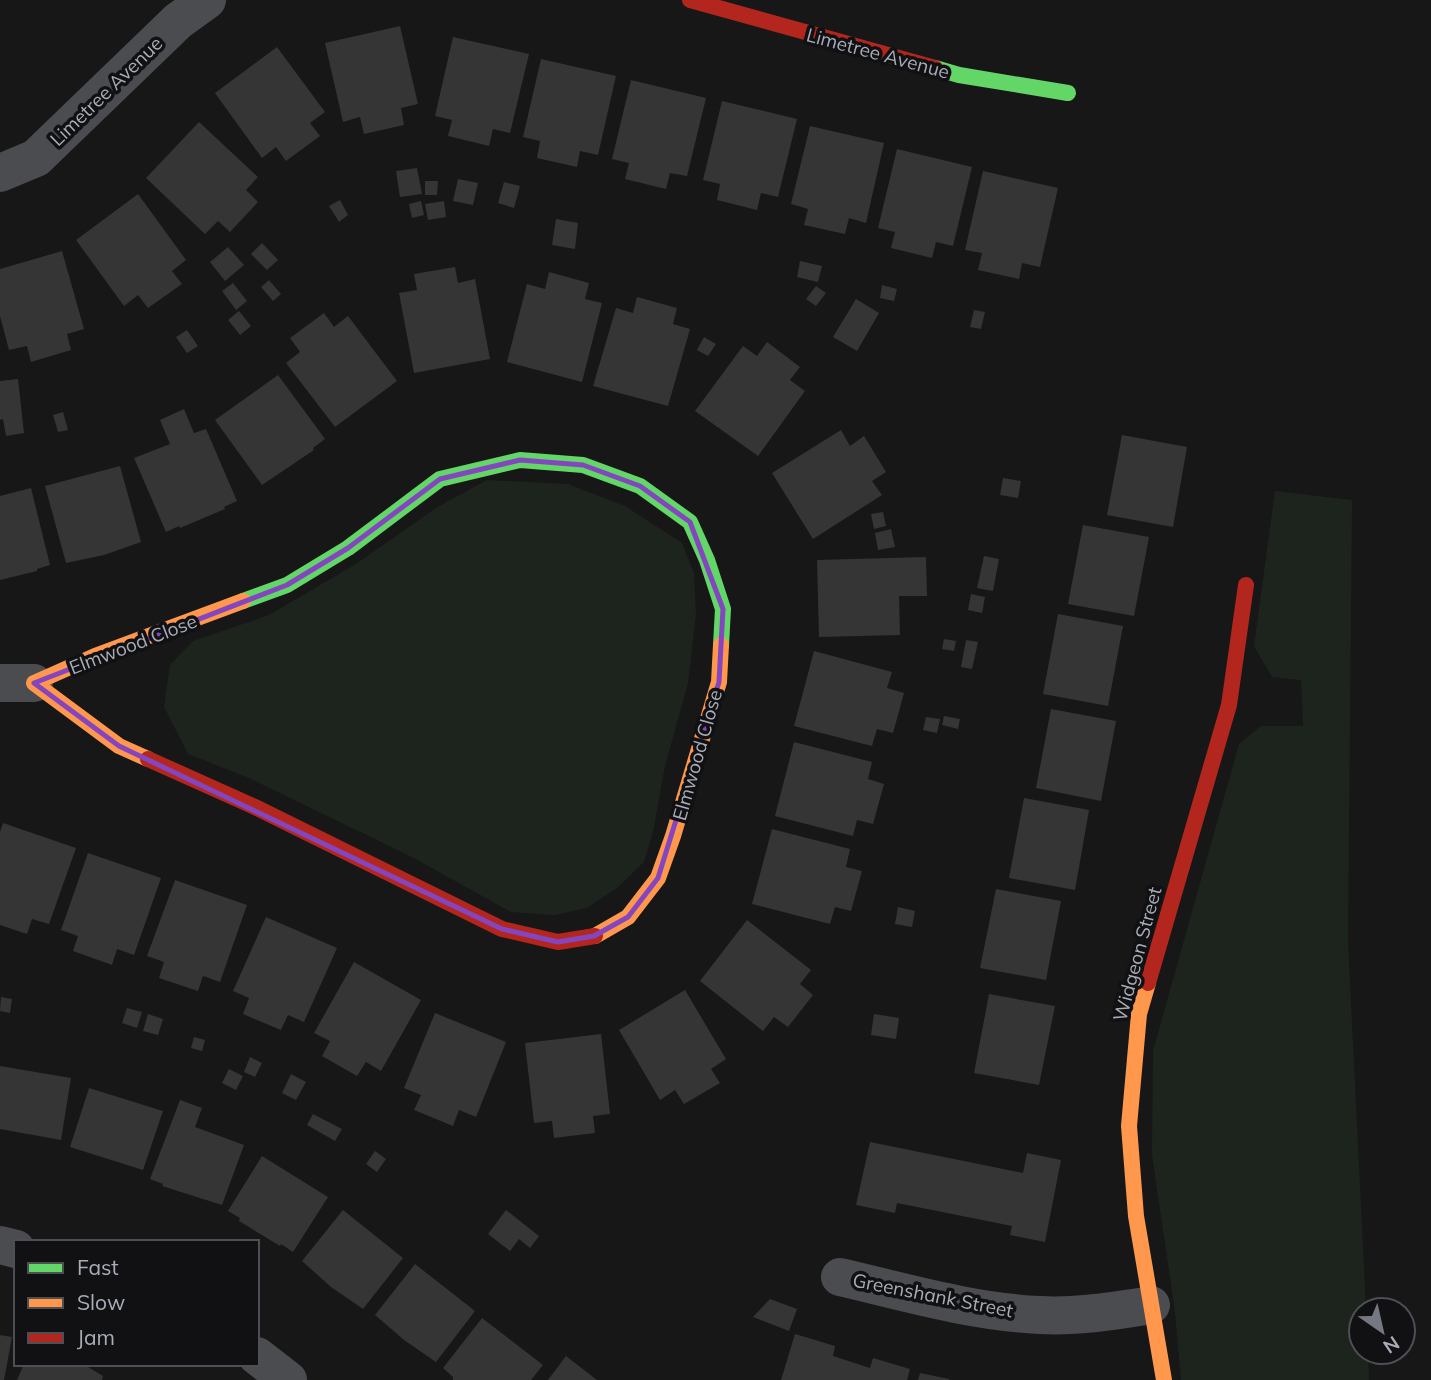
<svg xmlns="http://www.w3.org/2000/svg" width="1431" height="1380" font-family="Mulish,sans-serif">
	<style>
		.green { fill: #1d241e }
		.building { fill: #353536 }
		.lines { fill: none; stroke-linecap: round; stroke-linejoin: round }
		.street { stroke: #4b4c50; stroke-width: 38 }
		.fast { stroke: #63d668; stroke-width: 16 }
		.slow { stroke: #ff974d; stroke-width: 16 }
		.jam { stroke: #b3261e; stroke-width: 16 }
		.marked { fill: none; stroke: #8446be; stroke-width: 5; stroke-linejoin: round }
		.labels { text-anchor: middle; stroke-width: 7; stroke-linejoin: round; paint-order: stroke }
		.street-label { font-size: 19px; fill: #a8adb8; stroke: #111113 }
	</style>
	<rect width="100%" height="100%" fill="#171717"/>
	<path class="green" d="M487 480 568 484 625 506 682 543 694 573 696 615 688 683 665 766 653 832 644 862 617 888 587 908 555 915 511 912 412 857 249 778 188 754 164 707 170 665 193 641 269 615 356 564 436 508Z
		M1275 491 1352 500 1348 941 1366 1310H1361V1352H1368L1369 1380H1181L1175 1312 1152 1155 1153 1051 1239 744 1261 726H1303L1301 680 1272 677 1254 646Z"/>
	<path class="building" d="M400 26 418 104 401 108 404 125 364 134 360 117 343 122 325 43Z
		M453 37 529 54 510 133 493 129 489 146 448 136 452 120 435 116Z
		M277 47 325 112 310 123 320 136 286 161 276 147 262 158 215 93Z
		M541 59 616 76 598 155 580 151 577 167 537 158 540 141 523 137Z
		M631 80 706 98 687 176 670 173 666 189 625 179 629 163 612 159Z
		M722 101 797 119 778 197 761 193 757 210 717 200 720 184 703 180Z
		M199 122 258 177 246 190 258 202 230 232 218 221 205 234 146 178Z
		M810 126 884 143 866 223 849 218 845 234 804 225 808 209 791 204Z
		M897 149 972 167 953 246 936 242 932 258 891 248 895 232 878 228Z
		M417 168 422 194 400 197 396 171Z
		M983 171 1058 188 1040 267 1022 263 1019 279 978 270 982 253 965 250Z
		M458 179 478 183 473 205 453 201Z
		M425 181H438L437 195H425Z
		M504 182 520 186 514 208 498 203Z
		M138 194 186 260 172 271 182 284 148 308 138 295 124 306 76 240Z
		M340 200 348 215 339 222 329 206Z
		M421 201 424 215 412 218 409 204Z
		M444 201 446 217 428 220 425 204Z
		M556 219 578 223 575 249 552 245Z
		M262 243 278 260 267 270 251 254Z
		M228 247 244 265 225 281 210 262Z
		M62 251 84 329 67 334 71 350 31 362 27 346 9 350 0 316V269Z
		M800 261 822 266 818 282 797 277Z
		M455 267 458 283 475 279 490 359 414 373 399 293 417 290 414 274Z
		M549 272 589 283 585 299 602 303 582 382 507 362 527 284 545 289Z
		M269 280 281 294 273 301 261 287Z
		M233 283 247 301 236 310 222 291Z
		M882 285 897 289 894 301 880 298Z
		M816 286 826 293 816 306 806 299Z
		M637 297 677 308 673 324 690 329 668 406 593 386 616 308 633 313Z
		M856 299 879 313 857 351 833 337Z
		M974 310 985 312 981 329 970 327Z
		M239 311 251 326 240 335 228 320Z
		M324 313 334 327 348 316 397 381 335 427 286 363 300 352 290 338Z
		M187 330 198 346 187 353 176 337Z
		M704 337 716 344 708 356 697 350Z
		M767 342 800 367 790 380 805 391 758 456 695 411 743 346 757 356Z
		M278 375 325 439 313 448 314 450 262 485 215 420Z
		M18 379 24 433 6 436 3 419 0 420V381Z
		M184 409 194 433 206 429 237 501 224 507 225 509 180 528 179 526 166 532 134 458 170 444 160 420Z
		M63 412 68 430 58 432 53 415Z
		M841 430 850 446 864 436 886 472 872 481 882 495 813 539 772 473Z
		M1122 435 1187 447 1173 527 1107 515Z
		M120 466 141 542 104 555 66 563 45 486Z
		M1003 478 1021 481 1018 498 1000 495Z
		M31 488 50 565 37 569V571L0 580V496Z
		M883 512 886 526 874 529 871 514Z
		M1083 525 1149 537 1134 616 1068 604Z
		M891 529 895 547 878 550 875 533Z
		M984 556 999 559 993 591 977 588Z
		M926 557 927 596H899L900 635 819 637 817 560Z
		M971 594 985 597 982 613 968 610Z
		M1058 614 1123 626 1108 706 1043 694Z
		M944 639 956 641 954 651 942 649Z
		M966 640 978 642 972 669 961 667Z
		M814 651 892 672 887 688 904 693 893 733 877 729 872 746 794 726Z
		M1051 709 1116 721 1101 801 1036 788Z
		M944 716 960 719 958 729 942 725Z
		M926 717 940 719 937 733 923 730Z
		M794 742 872 762 868 779 884 784 873 824 857 820 853 836 775 816Z
		M1024 798 1089 810 1075 890 1009 878Z
		M3 823 76 848 49 924 32 919 27 934 0 925V832Z
		M772 829 850 849 846 867 862 871 851 911 835 907 830 924 752 904Z
		M88 853 161 878 134 955 117 949 112 965 73 951 78 936 61 930Z
		M175 880 247 905 220 982 203 976 198 991 159 978 164 962 147 956Z
		M996 889 1061 901 1046 980 980 968Z
		M898 907 915 911 912 927 895 924Z
		M266 917 337 948 304 1022 288 1015 281 1030 243 1014 249 998 233 991Z
		M747 920 811 970 800 984 813 995 788 1027 774 1017 763 1031 700 981Z
		M354 962 421 1000 381 1071 366 1062 357 1076 322 1056 330 1041 314 1033Z
		M685 990 726 1059 711 1069 720 1083 684 1104 675 1090 660 1100 619 1030Z
		M989 994 1055 1006 1039 1085 974 1073Z
		M1 997 12 999 10 1013 0 1011Z
		M127 1008 142 1012 137 1028 122 1023Z
		M435 1013 506 1042 476 1117 459 1110 453 1126 414 1110 421 1095 404 1088Z
		M148 1014 163 1019 158 1035 143 1031Z
		M874 1014 899 1018 896 1039 871 1035Z
		M601 1034 610 1114 593 1116 595 1133 554 1138 552 1121 534 1123 525 1043Z
		M194 1037 205 1040 202 1051 191 1048Z
		M250 1057 262 1063 255 1077 244 1072Z
		M0 1066 71 1078 61 1140 0 1129Z
		M229 1069 243 1076 236 1090 222 1083Z
		M291 1074 306 1082 296 1100 282 1093Z
		M89 1088 163 1111 143 1170 70 1147Z
		M180 1100 202 1108 195 1127 244 1145 222 1205 162 1186 163 1184 150 1179Z
		M313 1114 342 1129 335 1141 307 1125Z
		M870 1142 1023 1173 1027 1153 1061 1160 1045 1242 1010 1235 1012 1226 897 1203 895 1213 856 1205Z
		M375 1151 386 1159 377 1172 366 1164Z
		M262 1156 328 1197 293 1252 281 1244 280 1246 239 1221 240 1218 228 1211Z
		M343 1210 403 1258 363 1309 331 1287 302 1261Z
		M506 1210 539 1236 530 1248 519 1239 510 1251 488 1234Z
		M415 1264 475 1311 436 1362 404 1340 375 1315Z
		M770 1299 797 1309 789 1331 753 1317Z
		M482 1318 543 1365 531 1380H453V1377L443 1368Z
		M795 1334 835 1346 833 1356 870 1368 873 1358 910 1369 907 1380H781Z
		M0 1335 12 1337 4 1380H0Z
		M566 1356 597 1380H548Z
		M24 1364H83L103 1376 102 1380H17Z
		M920 1373 949 1379V1380H918Z"/>
	<g class="lines">
		<path class="street" d="M0 173 36 158 178 21 207 0
			M0 683H34
			M0 1245 16 1249
			M840 1277C905 1292 972 1312 1040 1315 1077 1317 1115 1311 1151 1305
			M257 1356 288 1380"/>
		<path class="fast" d="M935 68 959 75 1068 93
			M520 460 583 465 640 486 690 522 707 560 723 609 721 645
			M243 601 287 585 348 548 440 479 520 460"/>
		<path class="slow" d="M148 759 119 746 34 683 95 656 243 601
			M595 936 628 917 658 878 673 836 719 682 721 645
			M1148 983 1139 1014 1129 1126 1136 1216 1164 1380"/>
		<path class="jam" d="M690 0 935 68
			M148 759 255 807 502 929 558 942 595 936
			M1148 983 1229 705 1246 585"/>
	</g>
	<path class="marked" d="M520 460 583 465 640 486 690 522 723 609 719 682 658 878 628 917 594 936 558 942 502 929 119 746 34 683 287 585 348 548 440 479Z"/>
	<g class="labels">
		<g class="street-label">
			<text transform="translate(878 53) rotate(15)" y="7">Limetree Avenue</text>
			<text transform="translate(106 91) rotate(-44)" y="7">Limetree Avenue</text>
			<text transform="translate(133 644) rotate(-21)" y="7">Elmwood Close</text>
			<text transform="translate(697 755) rotate(-74)" y="7">Elmwood Close</text>
			<text transform="translate(1137 954) rotate(-75)" y="7">Widgeon Street</text>
			<text transform="translate(933 1295) rotate(11)" y="7">Greenshank Street</text>
		</g>
	</g>
	<rect x="14" y="1240" width="245" height="126" fill="#111113" stroke="#4d4f55" stroke-width="2"/>
	<rect x="28" y="1263" width="35" height="10" fill="#63d668" stroke="#4d4f55" stroke-width="2"/>
	<text x="77" y="1275" font-size="21" fill="#a8adb8">Fast</text>
	<rect x="28" y="1298" width="35" height="10" fill="#ff974d" stroke="#4d4f55" stroke-width="2"/>
	<text x="77" y="1310" font-size="21" fill="#a8adb8">Slow</text>
	<rect x="28" y="1333" width="35" height="10" fill="#b3261e" stroke="#4d4f55" stroke-width="2"/>
	<text x="77" y="1345" font-size="21" fill="#a8adb8">Jam</text>
	<g transform="translate(1382 1331) rotate(146)"><circle r="33" fill="#111113" stroke="#4d4f55" stroke-width="2"/>
	<path d="M0-5L12 26L0 18L-12 26Z" fill="#757880"/>
	<text y="-10" font-size="19" font-weight="bold" text-anchor="middle" fill="#a8adb8">N</text>
	</g>
</svg>
